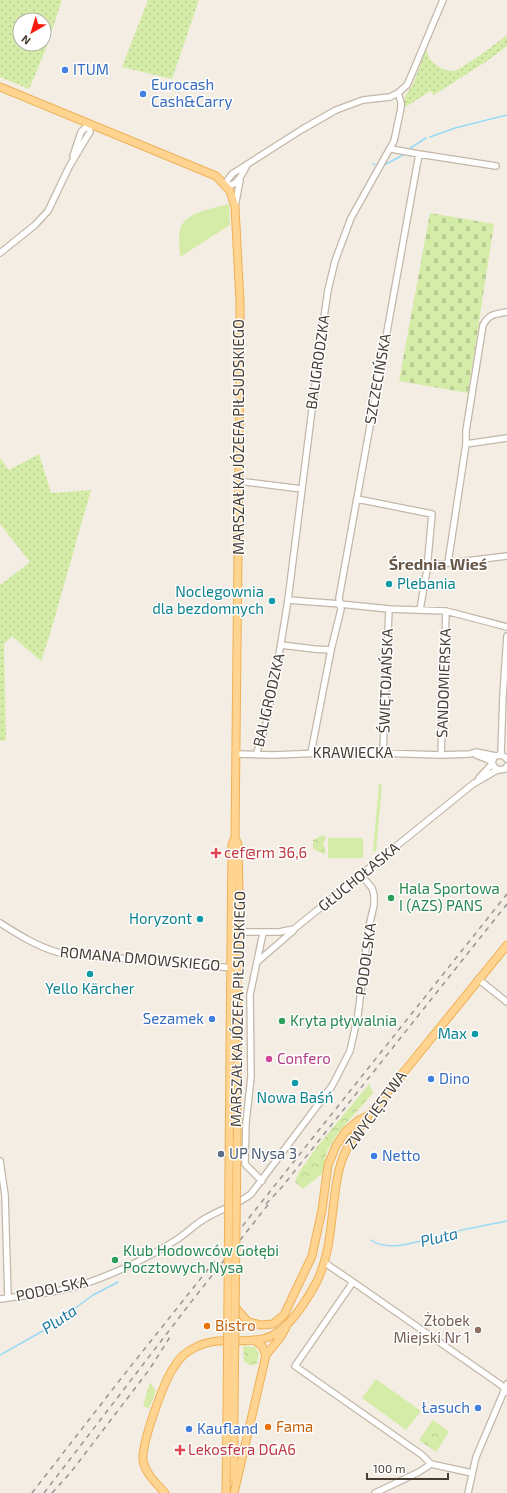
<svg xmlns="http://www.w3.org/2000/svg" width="507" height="1493" font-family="'Exo 2',sans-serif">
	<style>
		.grass { fill: url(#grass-dots); fill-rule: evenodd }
		.forest { fill: url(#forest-crowns) }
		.cemetery { fill: url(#cemetery-stones) }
		.garden { fill: #d5eca8 }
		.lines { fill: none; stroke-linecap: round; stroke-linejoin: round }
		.stream { stroke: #99daf7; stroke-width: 1.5 }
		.minor-casing { stroke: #c3b7a8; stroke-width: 8 }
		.major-casing { stroke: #eeb157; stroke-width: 9 }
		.minor { stroke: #fff; stroke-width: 5.5 }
		.major { stroke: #ffd491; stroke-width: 7 }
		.rail { stroke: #949494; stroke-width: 1.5; stroke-dasharray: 5 5; stroke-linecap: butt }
		.major-bridge-casing { stroke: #eeb157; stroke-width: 9; stroke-linecap: butt }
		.major-bridge { stroke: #ffd491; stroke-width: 7 }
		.shop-dot { fill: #3f7fe0; stroke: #fff; stroke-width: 1.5 }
		.culture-dot { fill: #0f9aa8; stroke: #fff; stroke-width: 1.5 }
		.health-dot { fill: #e0444e; stroke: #fff; stroke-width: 1.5 }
		.leisure-dot { fill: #2e9e5b; stroke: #fff; stroke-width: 1.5 }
		.hotel-dot { fill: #d1479c; stroke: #fff; stroke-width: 1.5 }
		.service-dot { fill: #5c6f8a; stroke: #fff; stroke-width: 1.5 }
		.food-dot { fill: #e8710a; stroke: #fff; stroke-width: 1.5 }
		.education-dot { fill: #8d6e63; stroke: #fff; stroke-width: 1.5 }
		.labels { text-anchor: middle; stroke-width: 3; stroke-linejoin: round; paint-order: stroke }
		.shop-label { font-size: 15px; fill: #366cbe; stroke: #fff; text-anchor: start }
		.street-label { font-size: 15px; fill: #463d33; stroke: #fff }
		.culture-label { font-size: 15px; fill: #0d838f; stroke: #fff; text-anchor: end }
		.health-label { font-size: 15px; fill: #be3a42; stroke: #fff; text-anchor: start }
		.leisure-label { font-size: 15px; fill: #27864d; stroke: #fff; text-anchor: start }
		.hotel-label { font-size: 15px; fill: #b23c85; stroke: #fff; text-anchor: start }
		.service-label { font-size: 15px; fill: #4e5e75; stroke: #fff; text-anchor: start }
		.education-label { font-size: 15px; fill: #785e54; stroke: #fff; text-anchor: end }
		.food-label { font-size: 15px; fill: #c56008; stroke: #fff; text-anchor: start }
		.neighbourhood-label { font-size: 16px; font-weight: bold; fill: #6a5949; stroke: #fff }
		.water-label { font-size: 16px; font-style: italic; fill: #2079a2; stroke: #fff }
	</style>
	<defs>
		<pattern id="grass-dots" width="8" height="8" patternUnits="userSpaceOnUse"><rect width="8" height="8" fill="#d5eca8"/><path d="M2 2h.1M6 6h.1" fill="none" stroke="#b8cb91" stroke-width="1.8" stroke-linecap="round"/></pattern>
		<pattern id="forest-crowns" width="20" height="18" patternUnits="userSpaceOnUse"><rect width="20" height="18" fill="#d5eca8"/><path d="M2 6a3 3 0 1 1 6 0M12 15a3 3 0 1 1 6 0" fill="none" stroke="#b8cb91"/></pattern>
		<pattern id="cemetery-stones" width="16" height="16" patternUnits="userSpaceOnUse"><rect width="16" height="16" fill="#d5eca8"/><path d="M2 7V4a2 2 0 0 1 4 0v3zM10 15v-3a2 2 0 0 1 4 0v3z" fill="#b8cb91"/></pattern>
	</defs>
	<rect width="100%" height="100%" fill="#f4ede3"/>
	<path class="grass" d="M0 0H62L45 51 29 89 0 77ZM20 20H44V44H20Z
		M148 0H199L172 79 122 67Z
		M507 35V46L487 61 434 95 430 91 404 108 405 97 414 82 426 49C427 51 428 55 429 58 433 64 445 72 453 71 462 70 498 42 507 35Z
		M39 454 51 493 91 490 50 634 41 661 12 636 4 644 6 740 0 741V585L30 562 0 524V458L9 470Z"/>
	<path class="forest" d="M323 835 326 837 323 844 326 852 324 854 313 849V840Z
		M369 1084 373 1093 338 1133 327 1151 322 1174 303 1189 295 1182 299 1172 317 1147Z
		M243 1346 255 1347 259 1353 257 1364 249 1365 244 1361Z
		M150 1382 156 1391 149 1408 143 1406Z
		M433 1420 449 1432 436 1452 419 1440Z"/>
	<path class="cemetery" d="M430 213 494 224 468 393 399 381Z"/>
	<path class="garden" d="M229 204 230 225 180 257C180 250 178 235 180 229 185 212 214 208 229 204Z
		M379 784 382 785 376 851H373Z
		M328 838H363V858H328Z
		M376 1379 421 1411 406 1430 362 1398Z"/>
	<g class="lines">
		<path class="stream" d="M430 137 455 128 507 115
			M409 149 426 138
			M373 164 375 165
			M386 164 403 155
			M371 1240C390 1255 430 1237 452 1232 470 1228 489 1225 507 1221
			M0 1355 48 1328 93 1295 118 1282"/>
		<defs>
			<path id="minor" d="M419 154 496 166
				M73 156 81 132 89 124
				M247 165C242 174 238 186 226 186L227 181 232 174 301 130 336 110 363 100 390 97 398 93 407 85 411 76 443 0
				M235 207 240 180
				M0 253 35 225 48 211 69 167 88 135 90 132 89 124
				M466 444 507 438
				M238 481 302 489
				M357 499 432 514 427 569 420 610
				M448 563 466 444V431L483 325C489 314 495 314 507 312
				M427 569 433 565 507 556
				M288 600 340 604 389 609 446 611 507 627
				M281 645 314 649 331 650
				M383 752 389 609
				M311 753 331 650 341 609 339 598 419 154 391 149
				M236 754 272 755 349 752 441 755 470 754 476 752 496 756
				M256 755 266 724 277 667 288 600 321 338 328 290 335 261 351 218 394 141 401 108V102L398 93
				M441 755 446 611
				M476 755 489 760 492 763
				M501 755 503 695 507 636
				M507 759C504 755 499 754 494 757L492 763 495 768 499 770 505 769 507 766
				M479 778 492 764
				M0 923C19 935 38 947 60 953L234 968
				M235 932H279L294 929 473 784 497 770
				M257 962 293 931
				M478 979 507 1002
				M0 1161 5 1195 8 1298
				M262 1181 245 1164 246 1123 251 1077 250 995 263 933
				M325 1263 353 1282 501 1385 507 1392
				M353 1282 295 1366 422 1455 431 1464 472 1473
				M0 1299C28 1295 57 1293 84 1284 114 1274 150 1257 176 1240 187 1233 195 1224 206 1218 221 1209 237 1205 251 1194L332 1086 350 1051 358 1015 368 931 374 905V895L372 888 361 875
				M375 1493 419 1472 431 1464
				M468 1493 476 1457 507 1384"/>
			<path id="major" d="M0 87 216 176 230 191 235 207 240 302V361L235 838 232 844 230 1050
				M235 838 238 844 239 891 237 985V1140
				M235 1307 248 1322 261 1325 273 1324 284 1315 312 1256 322 1210 328 1165 336 1146 345 1132 359 1120 367 1116
				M254 1340 262 1346 266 1355
				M234 1479V1414
				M165 1493C156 1483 146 1474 143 1461 141 1444 164 1381 174 1367 179 1358 187 1351 196 1347 221 1334 250 1347 273 1335 290 1327 306 1301 315 1285 334 1250 330 1208 339 1170 344 1149 356 1132 369 1115L507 945
				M226 1493 227 1414
				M234 1493 266 1355 280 1338 286 1327"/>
		</defs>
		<use href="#minor" class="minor-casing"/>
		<use href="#major" class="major-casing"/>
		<use href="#minor" class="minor"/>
		<use href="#major" class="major"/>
		<path class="rail" d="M266 1204 282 1187 507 904
			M32 1493 123 1376 507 894
			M44 1493 195 1297 271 1201
			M52 1493 71 1472 149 1370 170 1337"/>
		<defs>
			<path id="major-bridge" d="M227 1414 230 1050
				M234 1414 237 1140"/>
		</defs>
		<use href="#major-bridge" class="major-bridge-casing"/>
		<use href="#major-bridge" class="major-bridge"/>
	</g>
	<g class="shop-dot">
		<circle cx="65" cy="70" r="4"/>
		<circle cx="143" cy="94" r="4"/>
		<circle cx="212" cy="1019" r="4"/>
		<circle cx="431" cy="1079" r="4"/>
		<circle cx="374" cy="1156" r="4"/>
		<circle cx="478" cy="1408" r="4"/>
		<circle cx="189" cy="1429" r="4"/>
	</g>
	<g class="culture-dot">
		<circle cx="389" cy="584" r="4"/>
		<circle cx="272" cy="601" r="4"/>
		<circle cx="200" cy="919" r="4"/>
		<circle cx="90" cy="974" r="4"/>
		<circle cx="475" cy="1034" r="4"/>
		<circle cx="295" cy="1083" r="4"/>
	</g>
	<g class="health-dot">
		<path d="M214 847h4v4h4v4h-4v4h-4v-4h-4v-4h4z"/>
		<path d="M178 1444h4v4h4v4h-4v4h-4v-4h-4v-4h4z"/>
	</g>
	<g class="leisure-dot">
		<circle cx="391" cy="898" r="4"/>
		<circle cx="282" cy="1021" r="4"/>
		<circle cx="115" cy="1260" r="4"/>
	</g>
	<circle class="hotel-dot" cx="269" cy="1059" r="4"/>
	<circle class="service-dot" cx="221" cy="1154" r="4"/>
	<g class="food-dot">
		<circle cx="207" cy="1326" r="4"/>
		<circle cx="268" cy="1427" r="4"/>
	</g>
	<circle class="education-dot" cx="478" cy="1330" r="4"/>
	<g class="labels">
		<g class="shop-label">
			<text x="73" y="75">ITUM</text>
			<text x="151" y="90">Eurocash<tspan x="151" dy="17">Cash&amp;Carry</tspan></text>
			<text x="204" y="1024" text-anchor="end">Sezamek</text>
			<text x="439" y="1084">Dino</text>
			<text x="382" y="1161">Netto</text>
			<text x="470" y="1413" text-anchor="end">Łasuch</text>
			<text x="197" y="1434">Kaufland</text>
		</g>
		<g class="street-label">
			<text transform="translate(318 362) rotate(-82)" y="5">BALIGRODZKA</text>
			<text transform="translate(378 379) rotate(-80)" y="5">SZCZECIŃSKA</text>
			<text transform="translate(239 437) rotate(-90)" y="5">MARSZAŁKA JÓZEFA PIŁSUDSKIEGO</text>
			<text transform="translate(386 681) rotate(-88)" y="5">ŚWIĘTOJAŃSKA</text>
			<text transform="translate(444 683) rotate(-88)" y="5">SANDOMIERSKA</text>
			<text transform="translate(269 700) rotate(-77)" y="5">BALIGRODZKA</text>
			<text x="353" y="758">KRAWIECKA</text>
			<text transform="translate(359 877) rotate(-39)" y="5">GŁUCHOŁASKA</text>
			<text transform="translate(140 959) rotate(5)" y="5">ROMANA DMOWSKIEGO</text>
			<text transform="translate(366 959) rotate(-82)" y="5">PODOLSKA</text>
			<text transform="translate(238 1009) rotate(-89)" y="5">MARSZAŁKA JÓZEFA PIŁSUDSKIEGO</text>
			<text transform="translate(376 1110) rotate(-54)" y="5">ZWYCIĘSTWA</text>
			<text transform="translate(52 1289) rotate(-12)" y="5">PODOLSKA</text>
		</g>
		<g class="culture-label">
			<text x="397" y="589" text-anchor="start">Plebania</text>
			<text x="264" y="597">Noclegownia<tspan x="264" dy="17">dla bezdomnych</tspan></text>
			<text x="192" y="924">Horyzont</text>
			<text x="90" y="994" text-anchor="middle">Yello Kärcher</text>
			<text x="467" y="1039">Max</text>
			<text x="295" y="1103" text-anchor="middle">Nowa Baśń</text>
		</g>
		<g class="health-label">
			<text x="224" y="858">cef@rm 36,6</text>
			<text x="188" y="1455">Lekosfera DGA6</text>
		</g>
		<g class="leisure-label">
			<text x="399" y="894">Hala Sportowa<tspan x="399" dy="17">I (AZS) PANS</tspan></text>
			<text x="290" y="1026">Kryta pływalnia</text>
			<text x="123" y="1256">Klub Hodowców Gołębi<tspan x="123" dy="17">Pocztowych Nysa</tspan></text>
		</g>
		<g class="hotel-label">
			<text x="277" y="1064">Confero</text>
		</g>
		<g class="service-label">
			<text x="229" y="1159">UP Nysa 3</text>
		</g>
		<g class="education-label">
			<text x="470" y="1326">Żłobek<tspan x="470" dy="17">Miejski Nr 1</tspan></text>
		</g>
		<g class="food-label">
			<text x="215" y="1331">Bistro</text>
			<text x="276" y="1432">Fama</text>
		</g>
		<g class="neighbourhood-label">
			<text x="438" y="570">Średnia Wieś</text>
		</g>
		<g class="water-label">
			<text transform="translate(439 1237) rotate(-13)" y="6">Pluta</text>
			<text transform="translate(59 1319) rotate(-34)" y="6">Pluta</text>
		</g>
	</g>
	<g transform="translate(32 32) rotate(218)"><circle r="19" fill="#ffffff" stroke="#b5b1ad"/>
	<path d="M0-3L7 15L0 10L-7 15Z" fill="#ff190f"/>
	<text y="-6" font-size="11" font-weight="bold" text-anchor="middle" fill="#463d33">N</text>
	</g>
	<path d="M367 1473v6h81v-6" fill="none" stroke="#463d33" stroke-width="2"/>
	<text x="373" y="1473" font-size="12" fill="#463d33" stroke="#ffffff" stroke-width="3" paint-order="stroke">100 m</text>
</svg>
